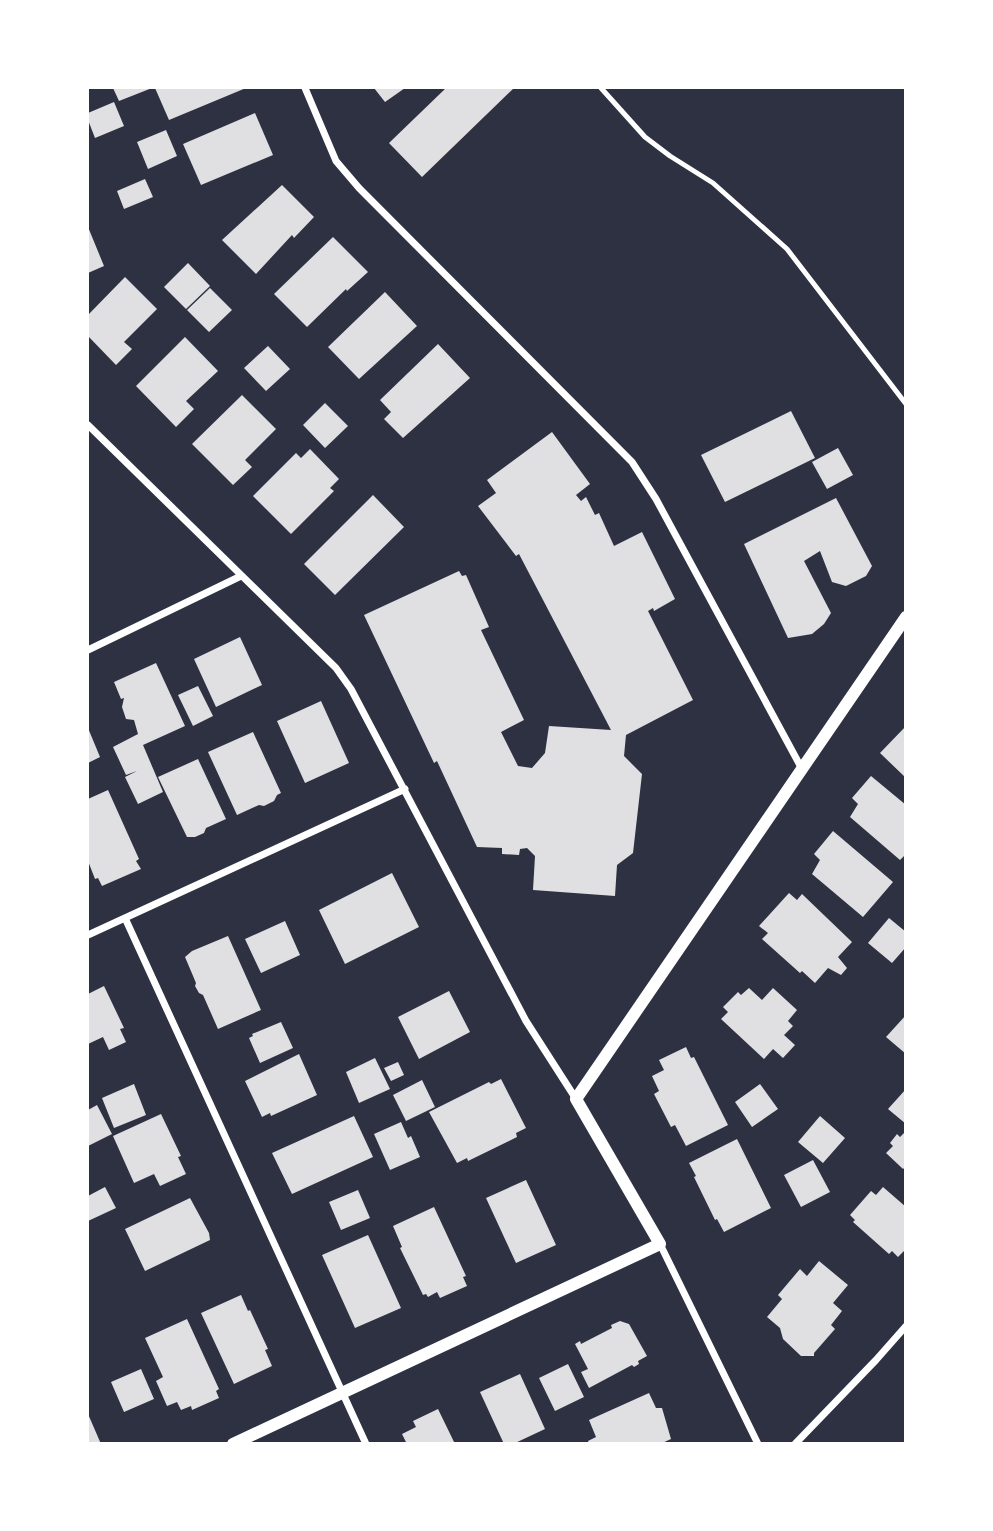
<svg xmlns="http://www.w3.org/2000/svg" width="993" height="1531" font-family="Jost,sans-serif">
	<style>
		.building { fill: #e0e0e3 }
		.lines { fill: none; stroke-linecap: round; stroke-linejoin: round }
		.service { stroke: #fff; stroke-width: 5 }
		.minor { stroke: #fff; stroke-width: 7 }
		.tertiary { stroke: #fff; stroke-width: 12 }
	</style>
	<rect width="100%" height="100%" fill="#2d3142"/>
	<path class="building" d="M113 88H152L119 101Z
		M155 88H246L169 120Z
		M374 88H405L385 102Z
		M446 88H514L422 177 389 143Z
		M114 102 124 126 95 138 88 120V113Z
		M255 113 273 155 201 185 183 144Z
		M166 130 177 156 148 169 137 142Z
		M145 179 153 197 124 209 117 191Z
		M282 185 314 217 294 238 292 235 256 274 222 240Z
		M88 227 104 266 88 273Z
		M333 237 368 272 347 291 346 289 307 327 274 294Z
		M188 263 210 286 186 309 164 287Z
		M125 277 157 309 124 342 132 349 116 365 88 336V315Z
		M210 288 232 310 209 332 187 310Z
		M385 292 417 326 359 379 328 347Z
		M185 337 218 371 186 401 194 409 176 427 136 386Z
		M438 344 470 378 403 438 384 419 391 412 380 400Z
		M268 346 290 369 266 391 244 368Z
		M242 395 276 429 245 460 252 467 233 485 192 444Z
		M325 403 348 426 325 448 303 425Z
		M791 411 815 458 725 502 701 455Z
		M552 432 590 484 576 495 581 501 586 497 595 515 599 513 614 546 642 532 675 599 654 611 653 608 648 611 693 700 626 735 624 756 642 774 633 853 617 865 615 896 533 890 535 856 527 848 520 849 519 855 502 854V848L477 847 437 761 434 763 364 615 459 571 462 576 466 575 489 627 481 630 524 720 501 732 518 766 532 768 545 753 549 726 611 730 519 554 516 556 478 506 496 493 487 480Z
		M838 448 853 475 827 489 812 462Z
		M310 449 339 479 330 488 334 491 291 534 253 496 296 453 301 458Z
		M373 495 404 527 335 595 304 564Z
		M836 498 872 566 866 576 846 586 832 582 820 551 804 561 831 613 824 624 812 634 788 638 744 544Z
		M240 637 262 685 216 707 194 659Z
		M156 663 185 726 143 745 163 792 138 804 125 777 137 771 126 775 113 747 138 734 134 720 126 719 122 707 124 698 121 699 114 682Z
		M198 686 213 716 193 726 178 695Z
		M321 701 349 763 305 783 277 721Z
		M906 726V778L880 753Z
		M88 728 100 757 88 763Z
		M253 732 281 793 277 795 274 801 264 806 259 805 237 815 208 752Z
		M198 759 226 819 206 828 204 833 195 837H187L158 777Z
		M871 776 906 805V854L900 860 850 817 858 804 852 798Z
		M108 790 139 859 136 861 141 869 102 886 98 878 95 879 88 861V799Z
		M833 831 893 882 863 917 812 874 820 860 814 854Z
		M392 873 419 927 345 964 319 910Z
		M789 893 797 900 802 894 852 942 838 957 847 968 841 975 828 968 815 983 802 971 800 973 762 939 768 933 759 926Z
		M889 918 906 932V947L892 963 868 943Z
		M285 921 300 955 261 973 245 939Z
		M228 936 261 1010 218 1029 203 995 199 993 195 986 196 983 185 957 192 951Z
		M104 986 124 1028 120 1029 126 1042 109 1050 103 1037 88 1044V994Z
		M749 988 762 1000 773 988 797 1010 788 1021 793 1026 784 1035 795 1045 783 1058 773 1049 764 1059 721 1019 728 1012 723 1007 738 992 741 995Z
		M449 991 470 1032 419 1059 398 1017Z
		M906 1015V1054L886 1037Z
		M281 1022 293 1048 260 1063 249 1038 253 1036 252 1034Z
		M686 1047 691 1058 694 1057 728 1125 686 1146 675 1125 671 1127 654 1094 659 1091 652 1076 664 1070 659 1060Z
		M299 1054 317 1095 271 1116 270 1113 262 1117 245 1081Z
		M375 1058 390 1089 359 1103 346 1072Z
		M398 1062 404 1075 391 1081 384 1068Z
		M501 1079 526 1128 516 1133 517 1137 468 1161 467 1158 457 1163 429 1112 489 1082 491 1084Z
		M422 1080 435 1107 406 1121 393 1095Z
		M134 1084 146 1115 114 1128 102 1098Z
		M760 1084 778 1109 752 1127 735 1102Z
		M906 1089V1124L888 1109Z
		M97 1105 112 1134 88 1146V1110Z
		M161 1114 181 1156 178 1157 186 1174 160 1186 154 1174 134 1183 113 1136Z
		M354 1116 373 1157 292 1194 272 1153Z
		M820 1116 845 1138 823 1163 798 1142Z
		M401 1122 408 1138 411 1136 420 1157 390 1170 374 1134Z
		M906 1131V1166L903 1169 886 1153 893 1146 890 1143 897 1134 900 1137Z
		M737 1139 771 1208 724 1232 717 1219 715 1220 694 1177 696 1176 689 1163Z
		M813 1160 830 1192 801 1207 784 1175Z
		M526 1180 556 1245 516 1263 486 1198Z
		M105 1187 116 1208 88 1221V1196Z
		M883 1187 906 1207V1249L898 1257 892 1251 889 1254 853 1222 855 1220 850 1215 871 1191 876 1195Z
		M358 1190 370 1218 341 1230 329 1202Z
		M190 1198 209 1233 210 1240 145 1271 125 1229Z
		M434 1207 466 1276 463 1277 467 1286 440 1298 437 1292 428 1297 426 1294 423 1295 400 1248 402 1247 393 1226Z
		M368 1235 401 1308 355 1328 322 1255Z
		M819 1261 848 1285 833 1303 842 1311 831 1325 835 1329 814 1353V1356H801L783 1339 780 1328 767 1317 782 1299 778 1295 800 1269 807 1276Z
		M241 1295 248 1311 250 1310 268 1349 265 1350 272 1366 234 1384 201 1313Z
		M187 1319 219 1389 216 1391 219 1398 192 1410 191 1406 181 1410 177 1402 167 1406 156 1381 163 1377 145 1338Z
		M620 1321 629 1324 647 1356 638 1361 639 1364 634 1367 632 1365 589 1388 581 1372 588 1369 575 1344 580 1341 581 1344 612 1328 611 1325Z
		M568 1364 584 1397 555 1411 539 1378Z
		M141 1369 154 1399 124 1412 111 1382Z
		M520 1374 545 1429 513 1444H504L480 1392Z
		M649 1393 656 1408H662L671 1439 660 1444H589L588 1441 596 1437 589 1420Z
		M438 1409 455 1444H407L402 1434 416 1427 413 1421Z
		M88 1414 101 1444H88Z"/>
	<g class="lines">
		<path class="service" d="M601 88 645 137 670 156 713 183 787 249 906 404"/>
		<path class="minor" d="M305 88 336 161 359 188 632 462 656 499 802 769
			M88 425 336 668 351 689 526 1021 576 1099
			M88 650 241 576
			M125 918 366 1444
			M88 935 405 789
			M660 1244 758 1444
			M795 1444 876 1360 906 1326"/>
		<path class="tertiary" d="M233 1444 660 1244 576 1099 906 617"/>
	</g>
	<rect width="993" height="1531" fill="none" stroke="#ffffff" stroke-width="178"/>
</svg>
